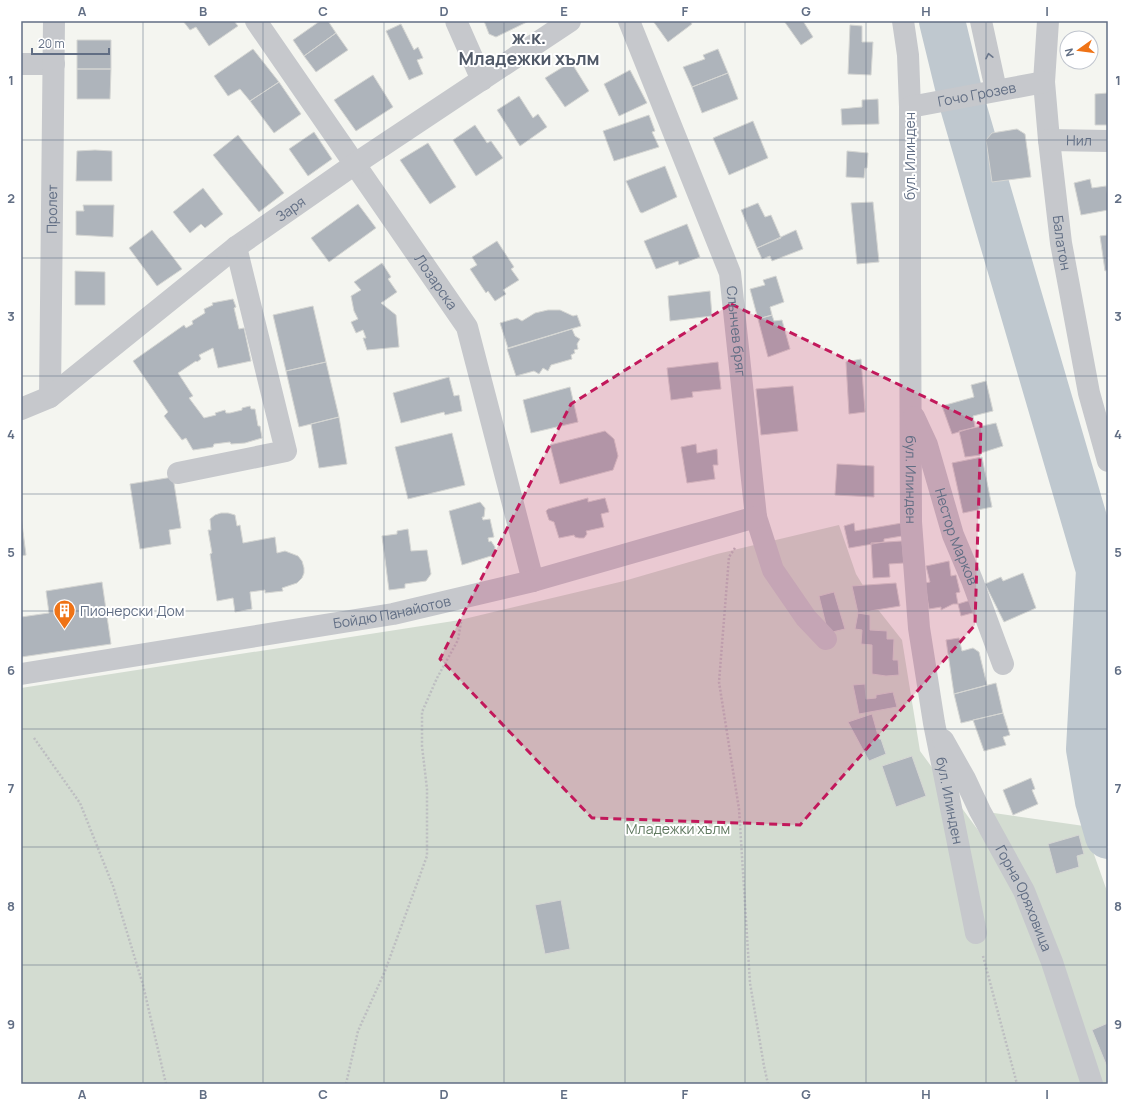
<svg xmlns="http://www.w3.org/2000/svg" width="1129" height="1105" font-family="Manrope,sans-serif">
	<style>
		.green { fill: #d3dcd1 }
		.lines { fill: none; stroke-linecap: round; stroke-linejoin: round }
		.river { stroke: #bfc8cf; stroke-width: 46 }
		.building { fill: #aeb4bb; stroke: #d5d6d3 }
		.path { stroke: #bdbec1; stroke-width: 2.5; stroke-dasharray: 2 2; stroke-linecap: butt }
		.minor { stroke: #c6c8cc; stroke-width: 22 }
		.oneway { stroke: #6b778b }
		.marked { fill: #c2185b; fill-opacity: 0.2; stroke: #c2185b; stroke-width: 3; stroke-dasharray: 8 5; stroke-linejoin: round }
		.grid { fill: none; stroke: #616e84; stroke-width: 1; stroke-opacity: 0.55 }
		.labels { text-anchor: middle; stroke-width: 4; stroke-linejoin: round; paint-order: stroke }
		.street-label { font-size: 14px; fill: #616e84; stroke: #fff }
		.poi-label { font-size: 14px; fill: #616e84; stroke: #fff; text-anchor: start }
		.park-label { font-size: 14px; fill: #617a61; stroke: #fff }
		.district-label { font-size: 18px; font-weight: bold; fill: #505968; stroke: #fff }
		.neatline { fill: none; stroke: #616e84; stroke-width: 1.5 }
		.grid-label { font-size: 13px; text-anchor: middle; font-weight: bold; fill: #616e84 }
	</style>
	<rect width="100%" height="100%" fill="#f4f5f0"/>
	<path class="green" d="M839 525 856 574 876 607 902 640 920 751 986 841 980 811 1084 826 1108 894V1084H21V688L460 620 624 581 717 554Z"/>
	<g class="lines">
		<path class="river" d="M942 21 961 99 1099 570 1089 749 1098 801 1108 836"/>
	</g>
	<path class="building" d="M183 21H234L238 26 209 46 196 27 190 30Z
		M320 21H328L336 33 304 56 293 40Z
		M484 21H529L496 37 489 34Z
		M653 21H690L692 24 668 42Z
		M784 21H803L813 37 801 45Z
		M401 24 414 50 418 47 423 58 417 60 423 74 409 80 386 31Z
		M850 25 862 26V42H873L871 75 848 74Z
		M336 33 348 50 316 72 304 56Z
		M77 40H111V69H77Z
		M253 49 279 82 250 101 240 89 228 96 214 76Z
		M718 49 728 73 692 87 683 67 705 59 703 55Z
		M571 62 589 91 565 107 545 78Z
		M77 69H111L110 99H77Z
		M630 70 647 103 619 116 604 84Z
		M728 73 738 99 702 113 692 87Z
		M373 75 393 107 356 131 334 100Z
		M279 82 301 114 274 133 250 101Z
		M1108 93V125H1095V94Z
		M519 96 533 118 538 114 547 127 520 146 497 110Z
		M878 99 879 124 842 125 841 109 862 107V100Z
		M649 115 655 131 652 132 659 147 614 161 603 131Z
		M753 121 768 158 729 175 713 138Z
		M475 125 487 143 491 141 503 158 476 176 453 140Z
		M1017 129 1025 134 1031 177 992 182 986 140 992 133Z
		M314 132 332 159 308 176 289 149Z
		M238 135 284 193 259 212 213 155Z
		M428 143 456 187 430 204 400 160Z
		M95 150 112 151V181H76L77 151Z
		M847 151 868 153 867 168H865L864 178 846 177Z
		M665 166 677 197 642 213 640 212 626 181Z
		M1090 179 1092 188 1106 186 1108 197V210L1081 215 1074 183Z
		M203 188 223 214 205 228 201 224 190 233 173 212Z
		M873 202 879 262 857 264 851 203Z
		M758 203 765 217 771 215 781 238 757 248 741 210Z
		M358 204 376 228 329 262 311 238Z
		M83 205H114L113 237 76 235V211H84Z
		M687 224 700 257 679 265 678 261 656 269 644 241Z
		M152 230 182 269 157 286 129 248Z
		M796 230 803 249 772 261 770 256 762 259 757 248Z
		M1108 235V270L1105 271 1100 236Z
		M497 241 514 267 511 269 519 280 503 290 506 294 495 301 488 291 486 293 470 269 477 265 472 257Z
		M382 263 391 277 388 279 397 292 381 303 396 315 399 347 367 350 363 338H366L363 330 356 333 351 322 358 319 354 311 351 296 361 290 354 282Z
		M75 271 105 272V305H75Z
		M776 276 784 302 770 307 772 315 758 319 750 289 765 285 763 280Z
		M710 291 712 316 670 321 668 296Z
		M233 299 236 307 234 308 239 329 244 328 251 361 218 368 213 348 199 355 201 359 197 362 196 361 178 373 193 396 189 398 204 418 216 415 215 413 225 410 226 413H230L242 410V408L250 406 251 409H255L258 426H260L262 438 245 443 231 444 230 442 214 444 213 447 193 450 186 438 182 440 164 416 168 412 133 361 184 325 186 328 193 324 192 321 205 313 204 309 213 305 212 303Z
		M313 306 326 362 286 371 273 315Z
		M548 310H560L573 316 577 315 581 326 508 348 500 323 517 318 522 321 535 313Z
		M772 315 774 321 782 320 790 349 768 357 758 319Z
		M572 329 575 336 580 339 577 344 578 349 574 350 575 353 571 355 572 359 551 365 548 371 543 368 539 374 534 371 516 376 507 349Z
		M861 359 865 412 849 414 846 362Z
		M326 362 339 417 299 427 286 371Z
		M718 362 721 389 692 392 693 397 671 400 667 368Z
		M449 377 454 396 459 395 462 411 445 415 444 412 401 423 393 393Z
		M986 381 993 411 973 416 975 427 952 434 942 406 974 397 971 385Z
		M793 386 798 431 761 435 756 389Z
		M570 387 578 422 531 433 523 400Z
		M339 417 347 464 319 468 311 424Z
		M996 423 1003 446 981 453V455L965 457 959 431Z
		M605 431 614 439 618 456 613 470 560 484 550 445Z
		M452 433 465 485 408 499 395 447Z
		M696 444 697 453 717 449 718 465H713L715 479 687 483 681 447Z
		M982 457 992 507 963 513 952 463Z
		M837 464 874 466V497L835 495Z
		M173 477 181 528 169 530 171 544 140 549 130 484Z
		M588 498V502L605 498 609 512 601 514 604 527 586 531 587 534 584 538H579L575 537 574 535 559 538 554 522 549 520 546 511 548 509Z
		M480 502 485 508 484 517H482L483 520 490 519 494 537 488 538 489 542 491 541 495 547 494 555 462 565 449 511Z
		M221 513H228L235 515 237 526 240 525 243 543 275 537 277 553 285 551 298 556 302 561 304 568V573L302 578 297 583 282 588 283 591 265 593V590L250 592 252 609 235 612 233 598 217 601 210 554 212 553 208 530H211L210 519 215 515Z
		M21 516 26 555 21 556Z
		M854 523 855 531 902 523V536L884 539V542L849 548 844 526Z
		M408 529 411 551 427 550 431 574 426 581 405 584V588L389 590 382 536 397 534V531Z
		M902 541 904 563 889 564 890 577 873 578 871 543Z
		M949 561 951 576 956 575 960 592 956 593 958 604H953L941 610V607L929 609 925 583 930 582 926 566Z
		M1023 573 1036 608 1004 622 985 584 1001 577 1003 581Z
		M102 582 111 644 21 657V617L49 613 46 591Z
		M896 583 900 606 858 613 852 586Z
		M834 592 845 629 828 633 819 596Z
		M971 600 976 612 961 616 958 604Z
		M858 613 870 615V630L887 631V639H894L893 660H898L899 675 886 676 872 674V645L861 644 862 630 855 629Z
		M959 638 962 651 973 648 979 652 987 685 954 694 946 640Z
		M996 683 1003 713 961 723 954 694Z
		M865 684 866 699 876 698V695L893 692 897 707 859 714 853 685Z
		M1003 713 1010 735 1003 737 1006 745 984 751 973 720Z
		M872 714 879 739H881L886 754 869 761 848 722Z
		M912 756 926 796 896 807 882 766Z
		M1031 778 1035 789 1032 790 1038 804 1013 815 1003 790Z
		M1079 835 1084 854 1077 856 1079 867 1056 874 1048 844Z
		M561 900 570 949 545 954 535 905Z
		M1108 1023V1069L1092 1030Z"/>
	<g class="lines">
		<path class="path" d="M735 548 729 557 719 682 739 809 750 983 764 1066 768 1084
			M34 738 80 803 113 886 143 985 166 1084
			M983 956 1017 1084
			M346 1084 358 1031 385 971 427 856V789L422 746V712L437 678 458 640 461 622"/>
		<g class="minor">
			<path id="s1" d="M256 21 467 327 533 581"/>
			<path d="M456 21 482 80"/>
			<path id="s2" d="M629 21 730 273 756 517 773 570 806 618 826 639"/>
			<path id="s3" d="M903 21 908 55 910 107V281L911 522 919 628 934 723 976 933"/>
			<path d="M981 21 996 90"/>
			<path id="s4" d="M1048 21 1044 82 1049 140 1061 243 1089 393 1108 461"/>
			<path d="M21 64H54"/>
			<path id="s5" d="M910 107 1044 82"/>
			<path id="s6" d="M1049 140 1108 141"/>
			<path id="s7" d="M50 397 54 21"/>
			<path id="s8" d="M21 409 50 397 236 247 355 164 570 21"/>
			<path id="s9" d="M914 417 927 445 953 535 972 580 1003 664"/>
			<path d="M178 473 286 451 236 247"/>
			<path id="s10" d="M21 674 393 614 533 581 756 517"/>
			<path id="s11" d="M943 740 965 779 980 811 1024 891 1052 962 1092 1084"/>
		</g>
	</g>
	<defs><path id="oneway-chevron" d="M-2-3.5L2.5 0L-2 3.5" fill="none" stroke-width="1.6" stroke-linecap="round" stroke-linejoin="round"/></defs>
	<use class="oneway" href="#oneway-chevron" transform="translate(989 56) rotate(-102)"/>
	<path class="marked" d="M731 304 981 424 975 625 800 825 592 818 440 659 571 404Z"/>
	<path class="grid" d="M143 21V1084M263 21V1084M384 21V1084M504 21V1084M625 21V1084M745 21V1084M866 21V1084M986 21V1084M21 140H1108M21 258H1108M21 376H1108M21 494H1108M21 611H1108M21 729H1108M21 847H1108M21 965H1108"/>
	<defs>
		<symbol id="building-pin" viewBox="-11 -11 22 30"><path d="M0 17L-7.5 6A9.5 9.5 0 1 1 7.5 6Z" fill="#ef7316" stroke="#fff"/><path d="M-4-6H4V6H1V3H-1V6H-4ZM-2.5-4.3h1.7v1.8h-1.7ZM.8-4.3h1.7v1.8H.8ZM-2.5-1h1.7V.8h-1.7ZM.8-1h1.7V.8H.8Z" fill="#fff"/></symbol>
	</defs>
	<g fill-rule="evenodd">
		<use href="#building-pin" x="52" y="598" width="25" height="34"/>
	</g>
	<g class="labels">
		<g class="street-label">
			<text dy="5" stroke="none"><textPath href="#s5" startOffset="68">Гочо Грозев</textPath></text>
			<text dy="5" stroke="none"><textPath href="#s6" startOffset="30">Нил</textPath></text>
			<text transform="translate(910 156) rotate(-90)" y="5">бул. Илинден</text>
			<text dy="5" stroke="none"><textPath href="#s7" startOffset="188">Пролет</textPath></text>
			<text dy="5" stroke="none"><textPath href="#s8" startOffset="337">Заря</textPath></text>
			<text dy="5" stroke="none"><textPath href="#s4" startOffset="223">Балатон</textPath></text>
			<text dy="5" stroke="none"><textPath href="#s1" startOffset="317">Лозарска</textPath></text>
			<text dy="5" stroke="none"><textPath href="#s2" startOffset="330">Слънчев бряг</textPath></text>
			<text dy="5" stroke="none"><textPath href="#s3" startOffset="459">бул. Илинден</textPath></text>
			<text dy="5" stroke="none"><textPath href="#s9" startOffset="127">Нестор Марков</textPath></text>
			<text dy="5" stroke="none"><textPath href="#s10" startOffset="376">Бойдю Панайотов</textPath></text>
			<text dy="5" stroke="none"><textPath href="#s3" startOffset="783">бул. Илинден</textPath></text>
			<text dy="5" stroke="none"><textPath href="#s11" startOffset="178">Горна Оряховица</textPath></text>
		</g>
		<g class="poi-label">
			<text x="80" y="616">Пионерски Дом</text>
		</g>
		<g class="park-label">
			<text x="678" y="834">Младежки хълм</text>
		</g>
		<g class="district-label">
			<text x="529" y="44">ж.к.<tspan x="529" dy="21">Младежки хълм</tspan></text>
		</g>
	</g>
	<rect width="1129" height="1105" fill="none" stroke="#ffffff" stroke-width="44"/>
	<g transform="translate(1079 50) rotate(256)"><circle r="19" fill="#ffffff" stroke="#c0c5ce"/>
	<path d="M0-3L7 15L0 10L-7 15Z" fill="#ef7316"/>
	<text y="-6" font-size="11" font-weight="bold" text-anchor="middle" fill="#616e84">N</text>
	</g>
	<path d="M32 48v6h77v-6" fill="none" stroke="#616e84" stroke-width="2"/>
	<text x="38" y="48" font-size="12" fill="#616e84" stroke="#ffffff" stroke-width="3" paint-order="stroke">20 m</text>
	<rect x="22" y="22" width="1085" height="1061" class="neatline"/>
	<g class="grid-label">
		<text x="82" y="16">A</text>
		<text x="203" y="16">B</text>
		<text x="323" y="16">C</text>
		<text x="444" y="16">D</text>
		<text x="564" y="16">E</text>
		<text x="685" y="16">F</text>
		<text x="806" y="16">G</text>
		<text x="926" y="16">H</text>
		<text x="1047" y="16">I</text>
		<text x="11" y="85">1</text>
		<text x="1118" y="85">1</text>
		<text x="11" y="203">2</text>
		<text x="1118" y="203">2</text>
		<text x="11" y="321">3</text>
		<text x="1118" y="321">3</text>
		<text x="11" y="439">4</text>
		<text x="1118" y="439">4</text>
		<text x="11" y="557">5</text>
		<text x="1118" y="557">5</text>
		<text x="11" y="675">6</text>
		<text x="1118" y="675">6</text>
		<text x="11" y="793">7</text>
		<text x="1118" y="793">7</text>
		<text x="11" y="911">8</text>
		<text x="1118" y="911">8</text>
		<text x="11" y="1029">9</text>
		<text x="1118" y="1029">9</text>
		<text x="82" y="1099">A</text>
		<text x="203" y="1099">B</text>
		<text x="323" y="1099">C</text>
		<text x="444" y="1099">D</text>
		<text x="564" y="1099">E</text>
		<text x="685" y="1099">F</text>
		<text x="806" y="1099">G</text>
		<text x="926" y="1099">H</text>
		<text x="1047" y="1099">I</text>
	</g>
</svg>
